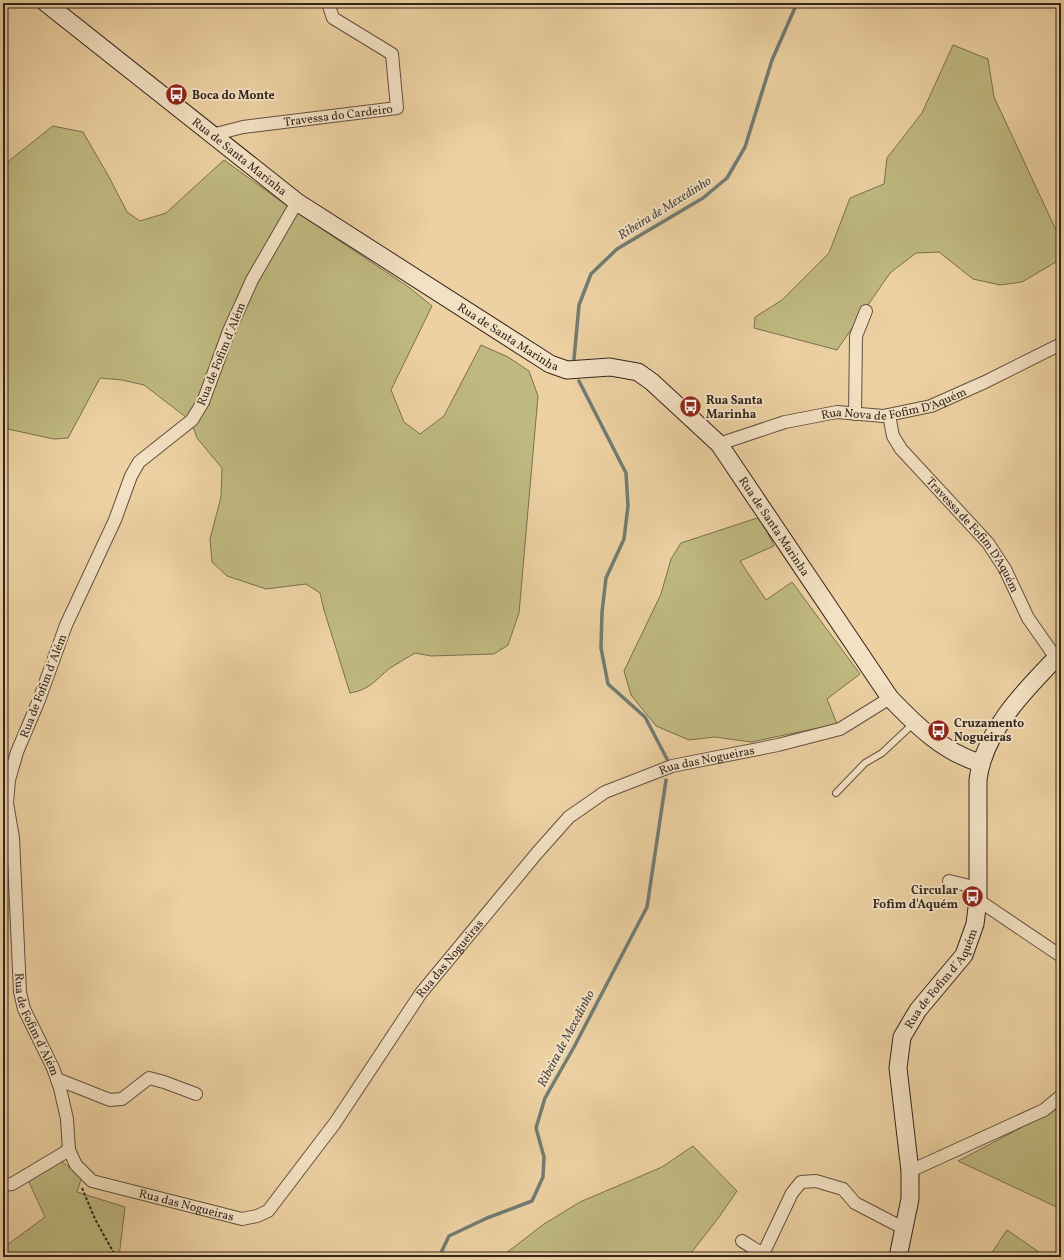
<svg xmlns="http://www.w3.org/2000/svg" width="1064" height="1260" font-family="Vollkorn,serif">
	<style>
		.green { fill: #bfb980; stroke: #796f50 }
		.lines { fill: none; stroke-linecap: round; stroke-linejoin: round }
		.stream { stroke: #717c73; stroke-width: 3.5 }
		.lane-casing { stroke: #625040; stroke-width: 8 }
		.street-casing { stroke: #625040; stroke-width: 14 }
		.secondary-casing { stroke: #33251f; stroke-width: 19 }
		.path { stroke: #33251f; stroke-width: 2; stroke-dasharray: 3 2; stroke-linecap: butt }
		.lane { stroke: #f3e1c3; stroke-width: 6 }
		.street { stroke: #f3e1c3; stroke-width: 12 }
		.secondary { stroke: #f3e1c3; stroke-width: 17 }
		.labels { text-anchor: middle; stroke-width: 4; stroke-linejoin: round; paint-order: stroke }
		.poi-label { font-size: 12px; font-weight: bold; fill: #33251f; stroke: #f3e1c3; text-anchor: start }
		.street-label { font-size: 12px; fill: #33251f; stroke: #f3e1c3 }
		.water-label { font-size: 13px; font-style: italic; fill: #4d4942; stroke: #f3e1c3 }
	</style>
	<rect width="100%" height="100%" fill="#edd1a2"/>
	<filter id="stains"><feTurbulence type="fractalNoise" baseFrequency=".005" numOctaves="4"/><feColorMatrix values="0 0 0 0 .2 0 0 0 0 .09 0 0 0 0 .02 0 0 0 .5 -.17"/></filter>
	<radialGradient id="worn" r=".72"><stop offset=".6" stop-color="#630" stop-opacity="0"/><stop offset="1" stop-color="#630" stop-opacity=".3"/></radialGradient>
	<path class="green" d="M953 45 988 59 994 97 1056 230 1061 249V259L1022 282 1000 285 973 279 939 252 916 253 890 273 837 350 754 328 755 317 782 300 829 253 850 198 884 184 887 158 922 113Z
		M53 126 83 132 109 177 127 212 140 221 166 213 224 160 286 205 410 288 432 306 391 390 404 422 420 434 444 416 481 345 508 357 529 371 538 396 519 613 508 645 494 654 431 656 415 653C407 658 398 663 390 668 375 680 370 690 350 693L324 610 320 593 306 584 266 589 227 576 212 562 210 539 221 497 222 468 197 438 191 421 144 385 122 380 100 378 68 438 54 439 3 428V169L10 160Z
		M760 517 774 546 740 561 766 600 792 582 860 674 827 699 837 724 751 742 715 737 689 740 656 726 631 695 624 671 661 594 671 559 681 543Z
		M1061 1102V1209L958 1161 1015 1131Z
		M693 1146 737 1191 719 1217 688 1257H501L544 1224 580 1202 662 1167Z
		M59 1160 82 1176 77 1192 125 1207 119 1257H3V1248L45 1217 28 1180Z
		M1007 1230 1046 1257H989Z"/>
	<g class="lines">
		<path class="stream" d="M574 359 579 305 591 274 617 249 703 198 727 178 745 147 772 60 797 3
			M579 381 626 473 628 506 624 539 606 578 602 612 601 648 608 684 645 717 667 759
			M439 1257 449 1236 487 1218 532 1201 543 1177 544 1157 536 1128 545 1098 574 1047 647 907 666 780"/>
		<defs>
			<path id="lane" d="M836 793 865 763 882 753 914 723"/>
			<g id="street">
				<path id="s1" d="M212 135 243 127 397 108 392 54 333 18 328 3"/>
				<path id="s2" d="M297 202 252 280 229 331 203 402 192 420 139 462 131 476 115 520 66 625 39 700 17 752 9 780 7 803 13 838 20 992 24 1009 53 1068 60 1088 67 1119 69 1150 76 1165 92 1181 242 1219 257 1216 268 1211 335 1123 421 993 537 853 569 817 605 792 672 766 778 745 840 729 890 698"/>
				<path d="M855 414 856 336 866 311"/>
				<path id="s3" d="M889 415 893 436 901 449 988 543 1005 569 1028 618 1056 658"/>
				<path id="s4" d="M719 444 785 422 837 412 883 416 931 406 985 382 1061 344"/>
				<path d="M949 881 978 888"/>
				<path d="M978 900 1061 956"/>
				<path d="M57 1079 110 1100 122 1099 149 1078 164 1082 196 1094"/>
				<path d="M910 1171 1044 1110 1061 1096"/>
				<path d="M3 1185 12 1184 69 1150"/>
				<path d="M742 1241 763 1254 792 1193 801 1182 816 1181 843 1189 855 1203 905 1229"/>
			</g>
			<g id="secondary">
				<path id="s5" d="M46 3 297 202 550 364 567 370 610 367 638 372 652 382 719 444 890 698C916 725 943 752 980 763"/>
				<path id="s6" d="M898 1257 910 1199V1171L898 1068 902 1037 918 1010 964 955 975 924 978 900V780C984 730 1027 688 1061 653"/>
			</g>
		</defs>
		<use href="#lane" class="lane-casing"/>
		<use href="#street" class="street-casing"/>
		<use href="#secondary" class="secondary-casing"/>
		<path class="path" d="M82 1188 95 1219 116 1257"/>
		<use href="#lane" class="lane"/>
		<use href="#street" class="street"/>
		<use href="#secondary" class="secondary"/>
	</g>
	<defs>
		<symbol id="bus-disc" viewBox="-11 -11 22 22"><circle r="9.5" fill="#8f2418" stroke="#f3e1c3"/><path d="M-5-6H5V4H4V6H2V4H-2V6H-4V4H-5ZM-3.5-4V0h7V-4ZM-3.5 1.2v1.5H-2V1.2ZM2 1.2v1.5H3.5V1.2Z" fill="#fff"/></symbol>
	</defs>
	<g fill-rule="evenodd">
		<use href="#bus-disc" x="164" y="82" width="25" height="25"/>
		<use href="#bus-disc" x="678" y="394" width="25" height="25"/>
		<use href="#bus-disc" x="926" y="718" width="25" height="25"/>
		<use href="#bus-disc" x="960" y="884" width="25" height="25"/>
	</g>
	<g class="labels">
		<g class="poi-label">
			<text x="192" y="99">Boca do Monte</text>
			<text x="706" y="404">Rua Santa<tspan x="706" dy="14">Marinha</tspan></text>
			<text x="954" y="727">Cruzamento<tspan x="954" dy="14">Nogueiras</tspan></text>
			<text x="958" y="894" text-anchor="end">Circular<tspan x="958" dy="14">Fofim d'Aquém</tspan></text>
		</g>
		<g class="street-label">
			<text dy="4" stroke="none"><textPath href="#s1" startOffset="128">Travessa do Cardeiro</textPath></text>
			<text dy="4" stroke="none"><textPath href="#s5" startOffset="247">Rua de Santa Marinha</textPath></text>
			<text dy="4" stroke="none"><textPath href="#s5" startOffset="571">Rua de Santa Marinha</textPath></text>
			<text transform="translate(221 354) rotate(-68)" y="4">Rua de Fofim d´Além</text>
			<text dy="4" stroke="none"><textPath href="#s4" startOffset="181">Rua Nova de Fofim D'Aquém</textPath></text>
			<text dy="4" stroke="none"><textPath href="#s5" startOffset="918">Rua de Santa Marinha</textPath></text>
			<text dy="4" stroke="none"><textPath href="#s3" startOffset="149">Travessa de Fofim D'Aquém</textPath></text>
			<text transform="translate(43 686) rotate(-69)" y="4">Rua de Fofim d´Além</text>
			<text dy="4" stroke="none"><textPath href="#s2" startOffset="1903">Rua das Nogueiras</textPath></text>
			<text dy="4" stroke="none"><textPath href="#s2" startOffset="1567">Rua das Nogueiras</textPath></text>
			<text dy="4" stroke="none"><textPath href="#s6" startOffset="293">Rua de Fofim d´Aquém</textPath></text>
			<text dy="4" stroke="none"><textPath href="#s2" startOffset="903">Rua de Fofim d´Além</textPath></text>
			<text dy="4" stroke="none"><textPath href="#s2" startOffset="1171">Rua das Nogueiras</textPath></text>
		</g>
		<g class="water-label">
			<text transform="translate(664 207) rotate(-32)" y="5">Ribeira de Mexedinho</text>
			<text transform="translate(565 1038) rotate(-62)" y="5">Ribeira de Mexedinho</text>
		</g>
	</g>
	<rect width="1064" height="1260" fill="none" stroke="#edd1a2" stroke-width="16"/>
	<rect x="4" y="4" width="1056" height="1252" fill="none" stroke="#33251f" stroke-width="2"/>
	<rect x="8" y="8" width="1048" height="1244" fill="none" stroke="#33251f"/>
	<rect width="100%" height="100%" filter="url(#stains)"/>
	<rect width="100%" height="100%" fill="url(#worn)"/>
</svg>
